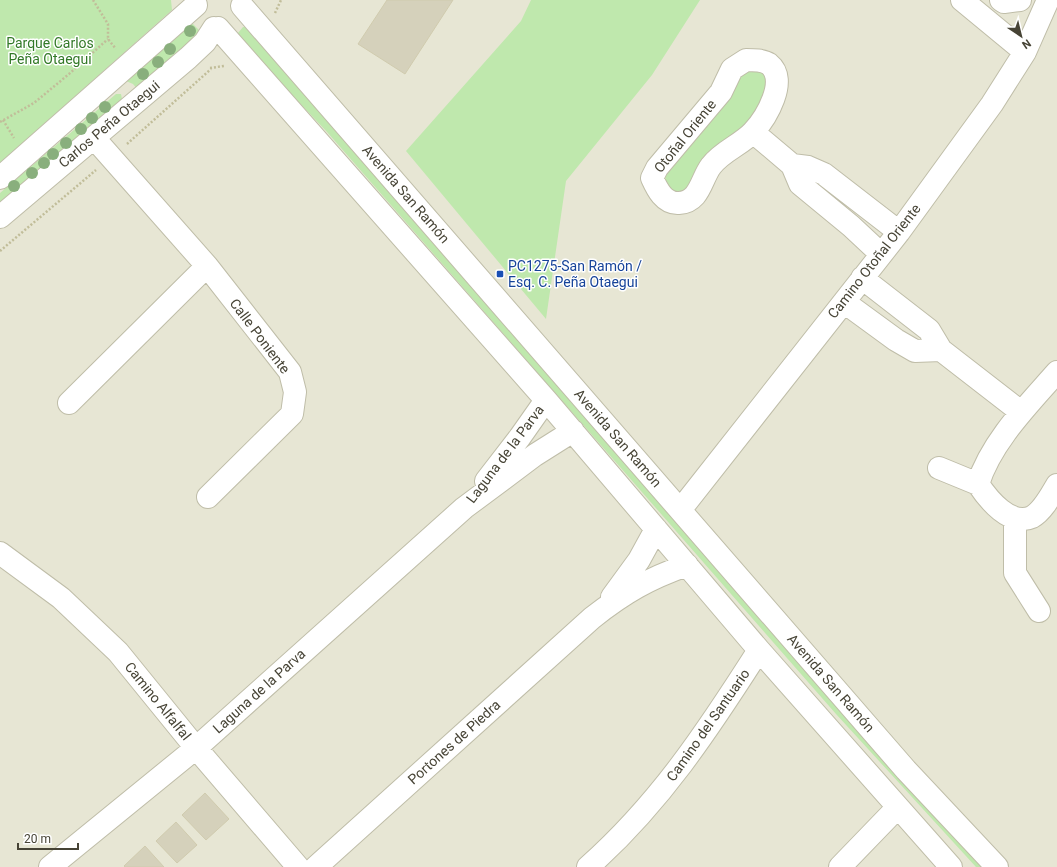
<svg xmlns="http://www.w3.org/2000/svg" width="1057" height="867" font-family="Roboto,sans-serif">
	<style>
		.residential { fill: #e7e6d4 }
		.green { fill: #bfe8ad }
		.building { fill: #d5d1bb; stroke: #d0cbae }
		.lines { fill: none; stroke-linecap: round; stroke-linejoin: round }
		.minor-casing { stroke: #bfbda8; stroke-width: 24 }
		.path { stroke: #c1bd99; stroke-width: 2.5; stroke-dasharray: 2 2; stroke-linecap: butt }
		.minor { stroke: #fff; stroke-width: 22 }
		.tree { fill: #89af7d }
		.transit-dot { fill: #1a4fb4; stroke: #fff; stroke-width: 1.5 }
		.labels { text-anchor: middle; stroke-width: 3; stroke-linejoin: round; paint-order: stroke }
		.park-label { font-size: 14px; fill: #327927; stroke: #fff }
		.street-label { font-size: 14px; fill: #464335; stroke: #fff }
		.transit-label { font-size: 14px; fill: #164399; stroke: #fff; text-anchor: start }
	</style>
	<rect width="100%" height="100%" fill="#f3f2e6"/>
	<path class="residential" d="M0 0H1057V867H0Z"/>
	<path class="green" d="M0 0H171L172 10 0 163Z
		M531 0H700L652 75 566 181 546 319 406 151 521 21Z
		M186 24H193L199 30 198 36 138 90 133 84 126 81Z
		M243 27H249L982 867H976L836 714 327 132 240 40 238 33Z
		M748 65 763 69 771 80 755 120 683 195 671 191 665 181 666 168 738 75Z
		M116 94H121L122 99 119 104 0 205V193Z"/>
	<path class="building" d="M387 0H453L405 74 358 44Z
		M205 793 229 819 206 840 182 815Z
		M176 822 197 845 177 863 156 841Z
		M145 846 164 867H125L124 866Z"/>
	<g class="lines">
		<defs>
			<path id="minor" d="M962 0 1025 52
				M1001 0 1004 2 1020 0
				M242 6 906 770 997 867
				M218 28 546 400 759 650 951 867
				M746 60C753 60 763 60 769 64 789 80 766 118 753 132 741 145 722 151 711 166 701 179 700 202 679 203 664 204 657 189 652 178L657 168 721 92 732 69Z
				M753 132 792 165 800 184 851 226 881 254
				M94 138 207 266 290 372 295 392 292 414 208 497
				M792 165 808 167 824 174 899 232
				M0 178 196 5
				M0 217 188 58 205 42 214 28
				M862 278 929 330 941 350 1021 412
				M844 302 896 340 915 351 941 350
				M1057 372C1028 405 991 442 978 484 988 499 1010 527 1032 517 1043 511 1051 495 1057 485
				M69 403 207 266
				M939 468 978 484
				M486 481 520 437 546 400
				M681 509 899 232 992 104 1025 52 1048 0
				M1015 518V573L1039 611
				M0 553 61 598 118 652 196 748 298 867
				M612 597 639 560 656 529
				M50 867 196 748 464 508 535 455 573 431
				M316 867 592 618C625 592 648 579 687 565
				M588 867C660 803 708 730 759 650
				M840 867 897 808"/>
		</defs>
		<use href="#minor" class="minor-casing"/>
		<path class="path" d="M93 0 108 24V39L116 49
			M275 13 281 0
			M210 68 224 66
			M3 120 14 138
			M0 122 34 103 69 74 108 39
			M127 144 211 69
			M0 251 96 170"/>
		<use href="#minor" class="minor"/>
	</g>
	<g class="tree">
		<circle cx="190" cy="31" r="6"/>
		<circle cx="170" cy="49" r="6"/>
		<circle cx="158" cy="62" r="6"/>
		<circle cx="143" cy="74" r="6"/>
		<circle cx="105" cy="107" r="6"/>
		<circle cx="92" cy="118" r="6"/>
		<circle cx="81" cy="129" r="6"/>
		<circle cx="66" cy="143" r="6"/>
		<circle cx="53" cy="154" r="6"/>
		<circle cx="44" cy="163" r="6"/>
		<circle cx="32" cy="173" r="6"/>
		<circle cx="14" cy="186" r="6"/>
	</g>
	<rect class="transit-dot" x="496" y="270" width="8" height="8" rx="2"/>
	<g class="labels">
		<g class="park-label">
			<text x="50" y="48">Parque Carlos<tspan x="50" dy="16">Peña Otaegui</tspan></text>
		</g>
		<g class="street-label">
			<text transform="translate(109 124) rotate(-40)" y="5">Carlos Peña Otaegui</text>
			<text transform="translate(685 136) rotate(-51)" y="5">Otoñal Oriente</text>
			<text transform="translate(406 194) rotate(49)" y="5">Avenida San Ramón</text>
			<text transform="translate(874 261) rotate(-52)" y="5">Camino Otoñal Oriente</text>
			<text transform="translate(260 336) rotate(53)" y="5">Calle Poniente</text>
			<text transform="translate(618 438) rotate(49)" y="5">Avenida San Ramón</text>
			<text transform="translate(505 454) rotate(-53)" y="5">Laguna de la Parva</text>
			<text transform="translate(831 683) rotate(49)" y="5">Avenida San Ramón</text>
			<text transform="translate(259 691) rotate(-42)" y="5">Laguna de la Parva</text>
			<text transform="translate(158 701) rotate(51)" y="5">Camino Alfalfal</text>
			<text transform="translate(708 725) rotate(-55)" y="5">Camino del Santuario</text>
			<text transform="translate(454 742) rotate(-42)" y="5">Portones de Piedra</text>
		</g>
		<g class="transit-label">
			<text x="508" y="271">PC1275-San Ramón /<tspan x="508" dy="16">Esq. C. Peña Otaegui</tspan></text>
		</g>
	</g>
	<g transform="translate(1021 36) rotate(145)" stroke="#ffffff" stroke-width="3" paint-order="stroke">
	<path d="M0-3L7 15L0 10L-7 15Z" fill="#464335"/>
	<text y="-6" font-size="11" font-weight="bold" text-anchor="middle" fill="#464335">N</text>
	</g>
	<path d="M18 843v6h60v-6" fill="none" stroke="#464335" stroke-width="2"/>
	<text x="24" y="843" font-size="12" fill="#464335" stroke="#ffffff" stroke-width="3" paint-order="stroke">20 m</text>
</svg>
